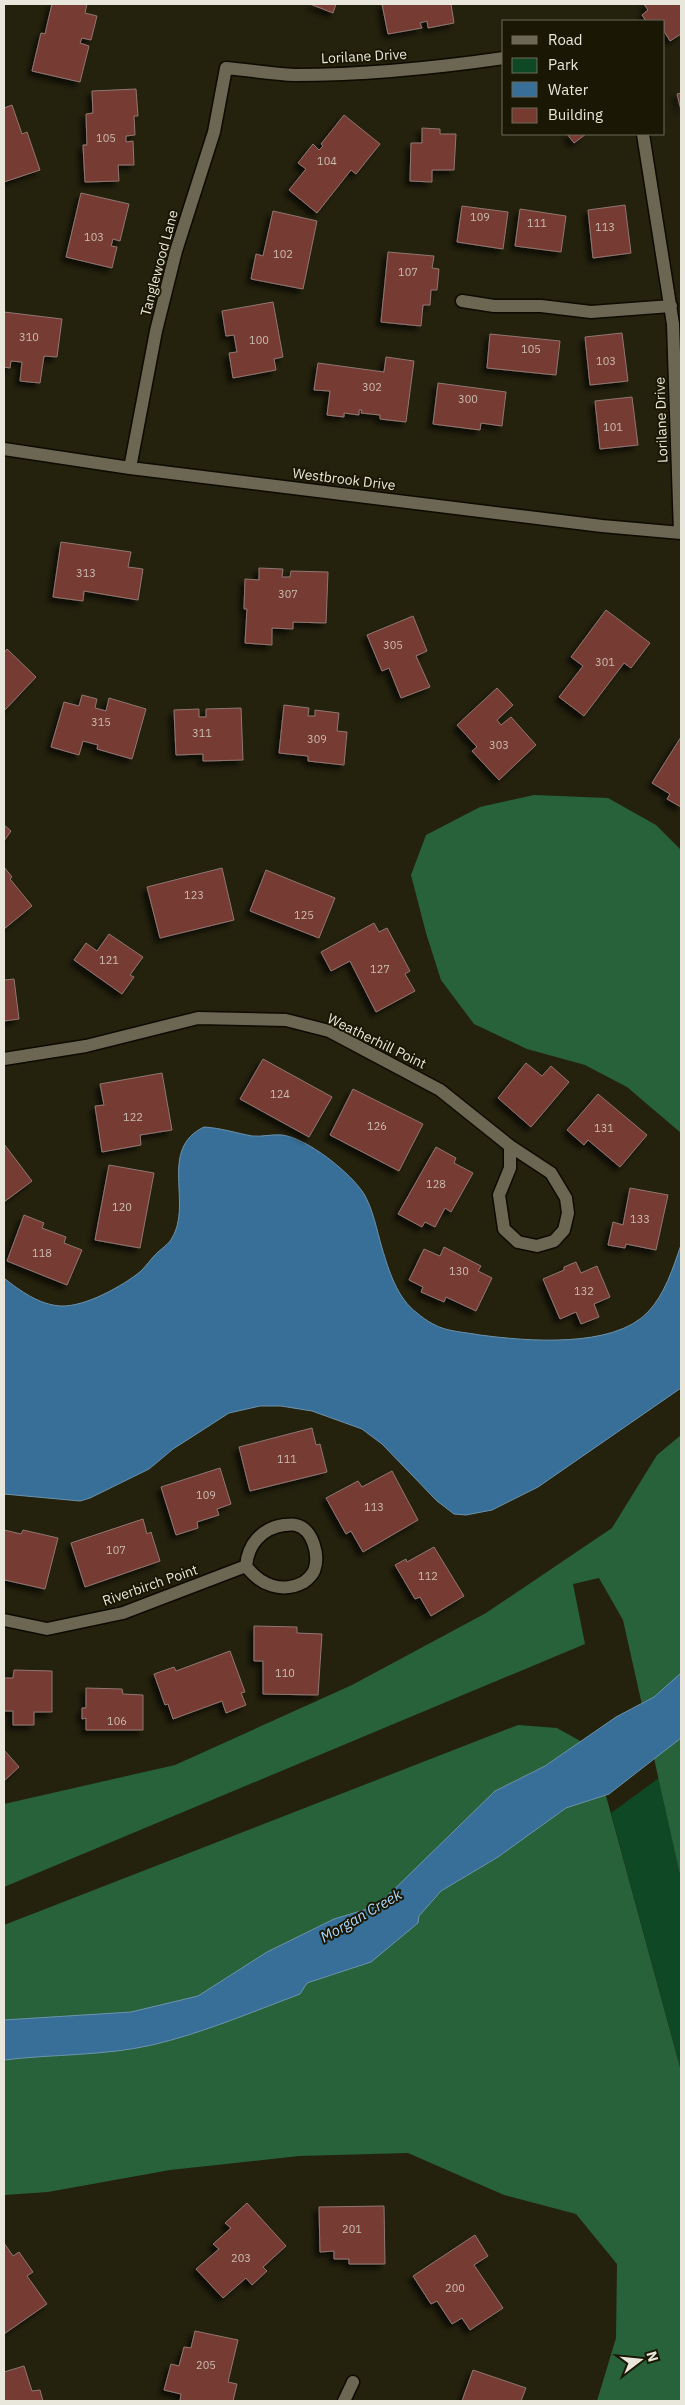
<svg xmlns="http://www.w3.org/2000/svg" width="685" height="2405" font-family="'IBM Plex Sans',sans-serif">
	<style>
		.green { fill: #0f4825 }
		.forest { fill: #28623b }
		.water { fill: #376f98; stroke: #6c93ac }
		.building { fill: #763a30; stroke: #907772; filter: url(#shadow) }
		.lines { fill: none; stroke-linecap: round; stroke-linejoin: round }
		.minor-casing { stroke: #0d0a00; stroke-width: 15 }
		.minor { stroke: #6b6752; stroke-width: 12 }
		.labels { text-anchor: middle; stroke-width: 4; stroke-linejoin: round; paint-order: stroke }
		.number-label { font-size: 11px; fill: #ccbcb0 }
		.street-label { font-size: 14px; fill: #e9e7db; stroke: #1b1705 }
		.water-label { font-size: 15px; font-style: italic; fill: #a9d8fc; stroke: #1b1705 }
	</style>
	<defs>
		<filter id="shadow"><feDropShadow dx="-4.5" dy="4.5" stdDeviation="2.5" flood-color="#0009"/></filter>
	</defs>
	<rect width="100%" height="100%" fill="#24210d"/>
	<path class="green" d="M659 1778 681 1879V2071L611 1813Z"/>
	<path class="forest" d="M534 795 608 798 656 825 681 850V1133L627 1087 585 1065 527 1049 474 1024 441 980 426 933 411 875 426 835 480 807Z
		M681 1435V1879L623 1620 599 1578 573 1584 585 1644 4 1887V1804L175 1765 352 1685 486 1613 612 1528 657 1455Z
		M518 1725 557 1728 593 1748 681 2071V2401H597L616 2338 617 2264 576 2214 504 2195 408 2153 299 2156 170 2170 48 2192 4 2195V1925Z"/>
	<path class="water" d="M204 1127C221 1128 236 1133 252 1136 262 1137 272 1134 282 1135 307 1138 351 1173 364 1194 373 1209 377 1231 382 1248 389 1271 397 1298 417 1313 422 1317 427 1321 433 1324 447 1332 465 1332 480 1335 526 1341 613 1349 648 1312 665 1294 673 1268 681 1245V1388L538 1487 492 1510 466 1515 454 1514 437 1501 382 1444 362 1429 312 1411 281 1406H260L229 1413 173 1449 149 1469 90 1498 80 1501 4 1494V1278C20 1291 40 1305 61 1306 85 1307 123 1286 141 1271 146 1266 151 1259 156 1254 161 1249 169 1244 172 1238 193 1203 158 1149 204 1127Z
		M681 1673V1738L609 1794 566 1808 498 1857 441 1891 419 1916 418 1923 371 1962 307 1983 300 1994C252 2012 203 2033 152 2045 104 2056 53 2054 4 2060V2020L131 2012 198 1996 267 1952 334 1919 377 1906 495 1791 545 1766 616 1717 654 1697Z"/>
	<path class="building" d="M52 4H87L85 13 97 16 91 40 82 38 80 43 89 46 80 82 32 71 41 33 45 34Z
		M310 4H336L333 13Z
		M382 4H451L454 23 428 28 427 21 420 23 422 28 388 34Z
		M644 4H681V34L670 41 664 31V21H646L642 15 648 10Z
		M136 89 138 116H134L135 135 126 136V142L133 141 134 165H118L119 181 85 182 83 145H87L86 114 93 113 92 91Z
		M681 93V110L677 94Z
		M12 105 22 134 27 132 40 170 4 182V108Z
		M344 115 380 144 356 174 351 170 317 213 289 190 306 169 298 163 313 144 319 150 323 146 321 144Z
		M422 128 440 129V134H456L454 170H432V182L410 181 411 143H422Z
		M567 134H586L574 143Z
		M81 193 129 204 120 241 113 239 111 246 117 247 112 268 66 257Z
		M625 205 631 253 593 258 588 210Z
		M462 206 508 212 503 249 457 242Z
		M520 209 566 216 561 252 515 246Z
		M273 211 317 221 303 289 251 279 256 254 263 256Z
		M388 252 434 256 432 268 439 269 437 290H431L430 305H423L421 326 381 322Z
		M273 302 283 357 274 359 276 370 233 378 229 353 237 352 234 335 226 336 222 311Z
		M4 312 62 319 57 357 44 356 40 383 20 381 22 362 11 361 10 368 4 367Z
		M622 333 628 381 590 385 585 337Z
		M490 334 560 341 556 375 487 368Z
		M386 357 414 361 406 422 380 419V415L361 413 362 410H359V415L344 413V417L327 415 330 391 314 390 318 363 384 372Z
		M438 383 506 392 502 426 481 423 480 430 433 424Z
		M632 397 638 445 600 449 595 401Z
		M61 542 131 552 128 567 143 569 138 600 84 591 83 601 53 597Z
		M259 568 283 569 282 577H290L291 571 328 572 326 623 293 622V629L272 628V645L245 643 247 609H244L245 579 259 580Z
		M606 610 650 643 631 668 624 663 584 716 559 697 583 666 571 657Z
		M413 616 427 651 416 656 430 687 401 698 389 668 382 671 367 635Z
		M7 649 36 677 4 711V653Z
		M497 688 513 705 497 720 501 725 511 717 536 745 499 780 472 751 477 747 457 725Z
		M82 695 97 699 95 708 106 711 109 698 146 709 132 759 97 749 98 745 83 741 79 755 51 747 64 702 79 706Z
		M284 705 309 708 308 716H315V710L339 713 337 731 347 732 344 765 308 761V756L279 753Z
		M241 708 243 760 203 761V754L176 755 174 710 199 709V717H206V709Z
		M681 737V807L667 799 670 794 652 783Z
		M4 825 11 831 4 841Z
		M4 867 12 877 10 879 32 906 4 929Z
		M222 868 234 920 160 938 147 887Z
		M266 870 335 898 319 938 250 911Z
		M374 923 379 932 387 928 410 971 405 974 415 991 376 1012 350 961 331 971 321 952Z
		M109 934 143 957 130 975 134 977 122 994 74 960 86 943 97 951Z
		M14 979 19 1019 4 1021V980Z
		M263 1059 332 1097 309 1137 240 1099Z
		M526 1063 542 1076 551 1066 569 1082 531 1127 498 1098Z
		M162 1073 172 1130 140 1135 141 1145 102 1152 95 1106 104 1105 100 1084Z
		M353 1089 423 1124 399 1171 330 1135Z
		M598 1094 647 1135 620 1167 588 1140 584 1145 567 1130Z
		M4 1144 32 1181 4 1202Z
		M436 1147 456 1158 454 1163 473 1173 451 1212 445 1208 435 1227 425 1222 422 1227 398 1214Z
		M109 1165 154 1173 140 1248 95 1240Z
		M630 1188 668 1195 656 1250 626 1244 625 1248 608 1245 613 1222 623 1225Z
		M24 1215 44 1223 42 1228 66 1237 64 1243 82 1250 67 1285 7 1261Z
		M444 1247 481 1266 478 1271 492 1278 476 1311 446 1297 444 1302 421 1292 423 1287 409 1280 424 1249 440 1256Z
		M576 1262 581 1273 597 1266 610 1297 594 1304 599 1317 581 1324 576 1312 560 1319 543 1279 564 1270V1267Z
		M312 1428 316 1445 320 1444 327 1472 250 1491 239 1447Z
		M220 1468 231 1504 217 1509 219 1515 197 1522 198 1528 176 1535 161 1487Z
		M392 1471 418 1520 363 1552 351 1531 346 1534 326 1498 358 1481 362 1487Z
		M143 1519 147 1534 151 1532 160 1561 85 1587 71 1543Z
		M4 1530 21 1534 23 1530 58 1538 45 1589 5 1580 4 1582Z
		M434 1547 464 1596 431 1616 420 1597 415 1599 395 1565 406 1559 407 1562Z
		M254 1626 297 1627V1633L322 1634 318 1695 263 1694V1661H254Z
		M230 1651 245 1692 241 1693 246 1705 226 1713 222 1701 173 1719 168 1704 165 1705 154 1674 174 1667 176 1671Z
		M14 1670 52 1671V1712H34V1725H13V1711H4V1678H13Z
		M86 1688 122 1689 123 1694 143 1695V1730H86V1718L82 1719V1708H86Z
		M4 1750 19 1767 4 1781Z
		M247 2203 286 2246 263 2267 267 2271 252 2285 246 2278 223 2298 196 2269 219 2249 213 2244 231 2228 225 2223Z
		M384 2206 385 2264H349V2259H334V2251L320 2252 319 2207Z
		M475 2235 488 2256 474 2265 503 2308 470 2330 462 2318 452 2324 437 2301 431 2304 413 2276Z
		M4 2243 13 2256 19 2252 33 2272 27 2276 47 2304 4 2334Z
		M195 2331 238 2340 228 2382 237 2384 233 2401H180L181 2394 164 2390 171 2364 179 2366 184 2347 191 2348Z
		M24 2366 32 2391 40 2390 43 2401H4V2372Z
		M473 2370 526 2388 521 2401H462Z"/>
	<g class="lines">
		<defs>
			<path id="minor" d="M643 134 673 324 680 533
				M462 301 494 306H541L591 312 671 306
				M4 449 130 468 602 526 681 533
				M130 468 156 331 176 251 214 132 226 68C249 70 272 74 295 75 364 75 435 68 504 58
				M4 1059 86 1046 198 1018 286 1020 329 1031 440 1090 510 1146 551 1173 566 1198 568 1213 564 1230 554 1241 537 1246 518 1242 504 1229 499 1195 510 1168V1146
				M284 1525C288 1525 292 1524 296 1525 313 1529 320 1556 314 1571 312 1575 308 1579 304 1582 282 1594 260 1585 246 1566 248 1544 262 1528 284 1525Z
				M4 1620 47 1629 123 1613 246 1566
				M344 2401 353 2382"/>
		</defs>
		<use href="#minor" class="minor-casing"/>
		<use href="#minor" class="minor"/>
	</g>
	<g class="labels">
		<g class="number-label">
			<text x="106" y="142">105</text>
			<text x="327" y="165">104</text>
			<text x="480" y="221">109</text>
			<text x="537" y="227">111</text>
			<text x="605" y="231">113</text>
			<text x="94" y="241">103</text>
			<text x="283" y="258">102</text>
			<text x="408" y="276">107</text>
			<text x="29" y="341">310</text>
			<text x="259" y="344">100</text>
			<text x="531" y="353">105</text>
			<text x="606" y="365">103</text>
			<text x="372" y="391">302</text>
			<text x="468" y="403">300</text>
			<text x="613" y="431">101</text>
			<text x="86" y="577">313</text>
			<text x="288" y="598">307</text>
			<text x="393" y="649">305</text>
			<text x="605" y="666">301</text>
			<text x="101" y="726">315</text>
			<text x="202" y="737">311</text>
			<text x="317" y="743">309</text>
			<text x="499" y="749">303</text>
			<text x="194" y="899">123</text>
			<text x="304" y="919">125</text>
			<text x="109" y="964">121</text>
			<text x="380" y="973">127</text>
			<text x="280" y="1098">124</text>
			<text x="133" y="1121">122</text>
			<text x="377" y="1130">126</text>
			<text x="604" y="1132">131</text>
			<text x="436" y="1188">128</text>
			<text x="122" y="1211">120</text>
			<text x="640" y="1223">133</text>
			<text x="42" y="1257">118</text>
			<text x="459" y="1275">130</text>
			<text x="584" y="1295">132</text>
			<text x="287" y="1463">111</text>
			<text x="206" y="1499">109</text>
			<text x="374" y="1511">113</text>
			<text x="116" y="1554">107</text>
			<text x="428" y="1580">112</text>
			<text x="285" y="1677">110</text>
			<text x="117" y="1725">106</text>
			<text x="352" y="2233">201</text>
			<text x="241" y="2262">203</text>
			<text x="455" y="2292">200</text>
			<text x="206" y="2369">205</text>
		</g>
		<g class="street-label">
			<text transform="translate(364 56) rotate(-3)" y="5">Lorilane Drive</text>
			<text transform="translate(159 263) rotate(-75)" y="5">Tanglewood Lane</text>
			<text transform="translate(661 420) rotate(-92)" y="5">Lorilane Drive</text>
			<text transform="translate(344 479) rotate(7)" y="5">Westbrook Drive</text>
			<text transform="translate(377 1041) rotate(26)" y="5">Weatherhill Point</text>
			<text transform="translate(150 1585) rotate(-19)" y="5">Riverbirch Point</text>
		</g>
		<g class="water-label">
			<text transform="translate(361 1916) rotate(-30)" y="5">Morgan Creek</text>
		</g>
	</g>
	<rect width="685" height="2405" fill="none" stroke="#e9e7db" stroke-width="10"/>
	<rect x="502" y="20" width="162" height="115" fill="#1b1705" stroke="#6d6a5b"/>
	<rect x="512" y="36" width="25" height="8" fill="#6b6752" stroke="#6d6a5b"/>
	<text x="548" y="45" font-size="15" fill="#e9e7db">Road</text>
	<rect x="512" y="58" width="25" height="15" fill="#0f4825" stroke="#6d6a5b"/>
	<text x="548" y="70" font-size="15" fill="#e9e7db">Park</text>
	<rect x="512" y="82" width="25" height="15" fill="#376f98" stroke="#6d6a5b"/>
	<text x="548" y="95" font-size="15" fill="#e9e7db">Water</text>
	<rect x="512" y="108" width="25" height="15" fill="#763a30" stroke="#6d6a5b"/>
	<text x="548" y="120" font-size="15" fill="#e9e7db">Building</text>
	<g transform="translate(640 2360) rotate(74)" stroke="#1b1705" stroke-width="4" paint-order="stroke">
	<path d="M0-4L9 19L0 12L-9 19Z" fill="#e9e7db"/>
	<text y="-8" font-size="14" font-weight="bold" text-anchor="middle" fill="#e9e7db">N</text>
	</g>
</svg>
